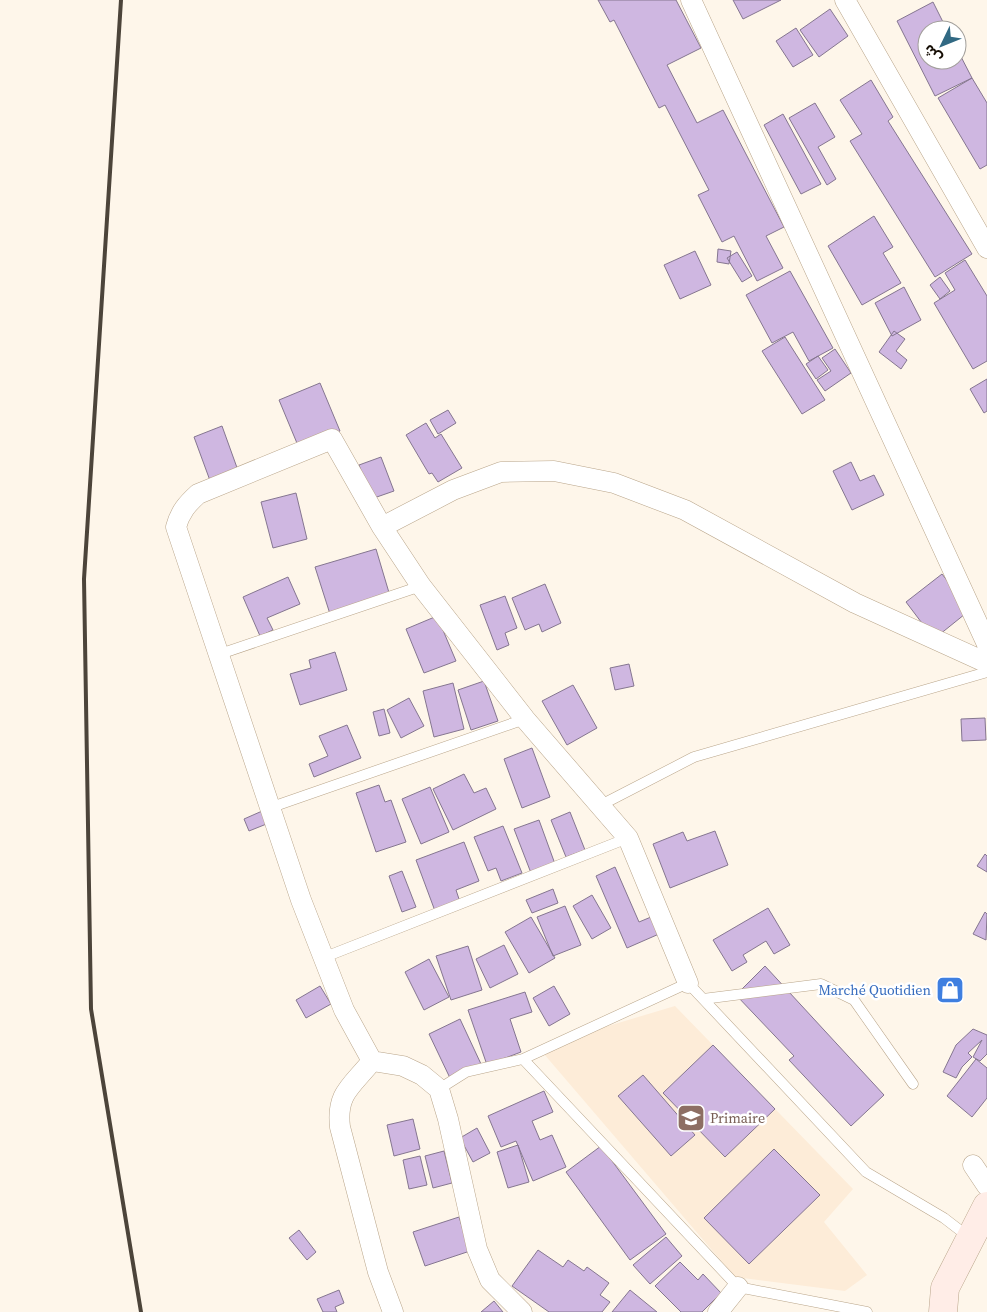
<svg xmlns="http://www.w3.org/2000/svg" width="987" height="1312" font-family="'Source Serif 4','Noto Sans Arabic',serif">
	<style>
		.built { fill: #fdecd8 }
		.building { fill: #cfb7e1; stroke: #857690 }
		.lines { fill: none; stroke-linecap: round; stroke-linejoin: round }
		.service-casing { stroke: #b9a58a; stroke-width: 11 }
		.minor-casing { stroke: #b9a58a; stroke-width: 21 }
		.secondary-casing { stroke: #b9a58a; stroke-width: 29 }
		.service { stroke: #fff; stroke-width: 10 }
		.minor { stroke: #fff; stroke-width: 20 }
		.secondary { stroke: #ffede7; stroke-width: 28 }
		.rail { stroke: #4c443a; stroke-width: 4 }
		.labels { text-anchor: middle; stroke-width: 5; stroke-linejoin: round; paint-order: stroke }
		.shop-label { font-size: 14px; fill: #366cbe; stroke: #fff; text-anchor: end }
		.education-label { font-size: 14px; fill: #785e54; stroke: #fff; text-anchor: start }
	</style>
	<rect width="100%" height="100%" fill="#fef6ea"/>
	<path class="built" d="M675 1006 853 1189 824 1222 867 1275 845 1291 735 1277 538 1047Z"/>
	<path class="building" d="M598 0H676L701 48 667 65 697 123 723 110 784 227 766 236 783 268 757 281 734 236 722 242 698 195 709 190 665 105 659 108 614 20 610 22Z
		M733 0H781L743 19Z
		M933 2 947 30H927V60H957V49L972 78 935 96 897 21Z
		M830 9 848 36 819 57 800 30Z
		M796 28 813 55 793 67 776 41Z
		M972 78 987 103V165L980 169 938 98Z
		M871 80 893 117 888 121 972 254 935 277 850 141 862 134 840 100Z
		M815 103 835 137 818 147 836 179 827 185 789 118Z
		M783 114 821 184 801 194 764 125Z
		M874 216 893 247 883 253 901 283 862 305 828 246Z
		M718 249 731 251 729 264 717 262Z
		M695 251 711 285 680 299 664 265Z
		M737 252 752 276 742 282 727 258Z
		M965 260 987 296V361L973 369 934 303 955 290 945 273Z
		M790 271 833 348 809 361 793 332 772 343 746 295Z
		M940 277 950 291 940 299 930 285Z
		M904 287 921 320 892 336 875 303Z
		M894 331 905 339 896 351 907 360 901 369 879 352Z
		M785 337 825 400 802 414 762 351Z
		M835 349 851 373 825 391 817 380 831 371 822 358Z
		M818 356 828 370 816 379 806 364Z
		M987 379V411L984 413 970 389Z
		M320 383 340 431 299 448 279 400Z
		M448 410 456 423 438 434 430 420Z
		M426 423 435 438 441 434 462 468 438 482 432 473 429 474 406 435Z
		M222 426 240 476 212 486 194 437Z
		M381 457 394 491 371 499 359 465Z
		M851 462 860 481 874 475 884 495 852 510 833 471Z
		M296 493 307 539 273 548 261 502Z
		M376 549 390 596 330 614 315 567Z
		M942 574 970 610 934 639 906 602Z
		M288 577 300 604 267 618 273 630 260 636 243 597Z
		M545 584 561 623 542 632 539 624 525 630 512 598Z
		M505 596 517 628 505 633 509 645 497 650 480 605Z
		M437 616 456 661 424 673 406 629Z
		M335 652 347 690 300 705 290 674 311 668 309 660Z
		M629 664 634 686 615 690 610 668Z
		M484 681 498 721 471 730 458 690Z
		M453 683 464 729 434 737 423 691Z
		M573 685 597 728 567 745 542 701Z
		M409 698 424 726 401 738 387 710Z
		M384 709 390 733 379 736 373 712Z
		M985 718 986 740 962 741 961 719Z
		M347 725 361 758 314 777 309 764 328 756 319 736Z
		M532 748 550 797 522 808 504 759Z
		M464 774 474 793 486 788 496 809 453 830 433 789Z
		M379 785 385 802 391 800 406 842 376 852 356 793Z
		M430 787 449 832 421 844 402 799Z
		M269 808 274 821 249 831 244 819Z
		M570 812 585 850 566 857 551 820Z
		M539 820 555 864 531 873 514 829Z
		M503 826 522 873 501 881 496 868 488 871 474 837Z
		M715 831 728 865 670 888 653 844 683 832 687 841Z
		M464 842 479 881 456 890 460 902 435 911 416 860Z
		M985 854 987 856V872L977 866Z
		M615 867 639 922 651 917 659 934 627 948 596 876Z
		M402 871 416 907 402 912 389 876Z
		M553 889 558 903 532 913 526 900Z
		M592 895 611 928 592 939 573 906Z
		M565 906 581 945 553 956 537 917Z
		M768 908 790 945 774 954 766 941 743 955 747 962 732 971 713 940Z
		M985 912 987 914 986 940 973 934Z
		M531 917 555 958 529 973 505 932Z
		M504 945 518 974 490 988 476 959Z
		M468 946 482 990 451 1000 436 956Z
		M429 959 449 997 424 1010 405 972Z
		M765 966 884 1095 851 1126 789 1060 794 1056 736 995Z
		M320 986 331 1004 306 1018 296 1000Z
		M554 986 570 1014 549 1026 533 998Z
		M525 992 532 1012 510 1019 521 1052 487 1065 468 1010Z
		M460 1019 481 1064 450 1078 429 1034Z
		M973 1029 987 1035V1054L980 1061 973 1057 982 1040 968 1053 972 1057 962 1067 956 1078 943 1072 956 1045Z
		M713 1045 775 1109 725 1157 663 1093Z
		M976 1059 987 1068V1098L972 1117 947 1096Z
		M643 1075 695 1135 671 1156 618 1096Z
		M544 1091 553 1112 532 1121 540 1140 552 1135 566 1167 533 1181 516 1141 501 1147 488 1116Z
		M413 1119 420 1149 394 1156 387 1125Z
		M477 1128 490 1153 473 1162 460 1138Z
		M518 1145 529 1182 508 1188 497 1152Z
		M601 1146 666 1234 630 1260 566 1172Z
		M774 1149 820 1195 749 1264 704 1218Z
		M444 1151 452 1183 433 1188 425 1156Z
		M420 1156 427 1185 409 1189 403 1160Z
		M459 1217 470 1251 425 1266 413 1232Z
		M299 1230 316 1252 307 1260 289 1238Z
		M666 1237 682 1256 650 1284 633 1265Z
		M538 1250 563 1267 568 1260 584 1271 587 1267 609 1283 600 1295 610 1302 602 1312H549L512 1286Z
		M680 1262 698 1280 703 1274 721 1293 702 1312H681L655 1286Z
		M339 1290 344 1303 335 1307 337 1312H323L317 1299Z
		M630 1290 657 1312H612Z
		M494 1301 503 1312H481Z"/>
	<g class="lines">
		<defs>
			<path id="service" d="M220 654 421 586
				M601 805 694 757 987 672
				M272 807 525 719
				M325 957 628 838
				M703 999 821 984 854 1000 913 1084
				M523 1059 738 1287 867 1312
				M439 1089 466 1072 523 1059 688 983 866 1172 944 1218 970 1238"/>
			<path id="minor" d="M691 0 987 644
				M845 0 987 248
				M382 527 453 490 501 472 554 471 614 483 685 510 855 603 987 663
				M372 1061 403 1066 422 1075 439 1089 448 1119 477 1249 490 1280 522 1312
				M973 1165 987 1186
				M393 1312 378 1272 340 1127C336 1093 352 1086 372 1061L344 1010 301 900 176 527C180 512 187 504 198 494L332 439 382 527 421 586 525 719 628 838 688 983
				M718 1312 738 1287"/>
			<path id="secondary" d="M943 1312 945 1288 987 1206"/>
		</defs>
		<use href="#service" class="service-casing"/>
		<use href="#minor" class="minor-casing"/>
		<use href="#secondary" class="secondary-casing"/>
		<use href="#service" class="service"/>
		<use href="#minor" class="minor"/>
		<use href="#secondary" class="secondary"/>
		<path class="rail" d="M121 0 84 579 91 1009 141 1312"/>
	</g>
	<defs>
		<symbol id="shop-square" viewBox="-11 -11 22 22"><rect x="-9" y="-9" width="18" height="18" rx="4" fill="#3f7fe0" stroke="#fff"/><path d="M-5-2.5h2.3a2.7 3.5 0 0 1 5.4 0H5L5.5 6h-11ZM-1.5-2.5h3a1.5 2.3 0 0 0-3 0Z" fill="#fff"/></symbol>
		<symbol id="school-square" viewBox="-11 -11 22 22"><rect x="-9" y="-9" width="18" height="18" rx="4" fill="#8d6e63" stroke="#fff"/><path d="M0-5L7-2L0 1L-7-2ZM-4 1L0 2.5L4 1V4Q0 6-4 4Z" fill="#fff"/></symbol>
	</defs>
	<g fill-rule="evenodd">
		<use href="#shop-square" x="934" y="974" width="32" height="32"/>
		<use href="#school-square" x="675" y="1102" width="32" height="32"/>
	</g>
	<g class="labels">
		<g class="shop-label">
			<text x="931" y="995">Marché Quotidien</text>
		</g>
		<g class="education-label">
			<text x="710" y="1123">Primaire</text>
		</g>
	</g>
	<g transform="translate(942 45) rotate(227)"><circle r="24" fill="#ffffff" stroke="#a29f9b"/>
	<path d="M0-4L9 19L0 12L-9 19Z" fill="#316983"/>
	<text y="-8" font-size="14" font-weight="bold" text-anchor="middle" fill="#160e05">ش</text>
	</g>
</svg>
